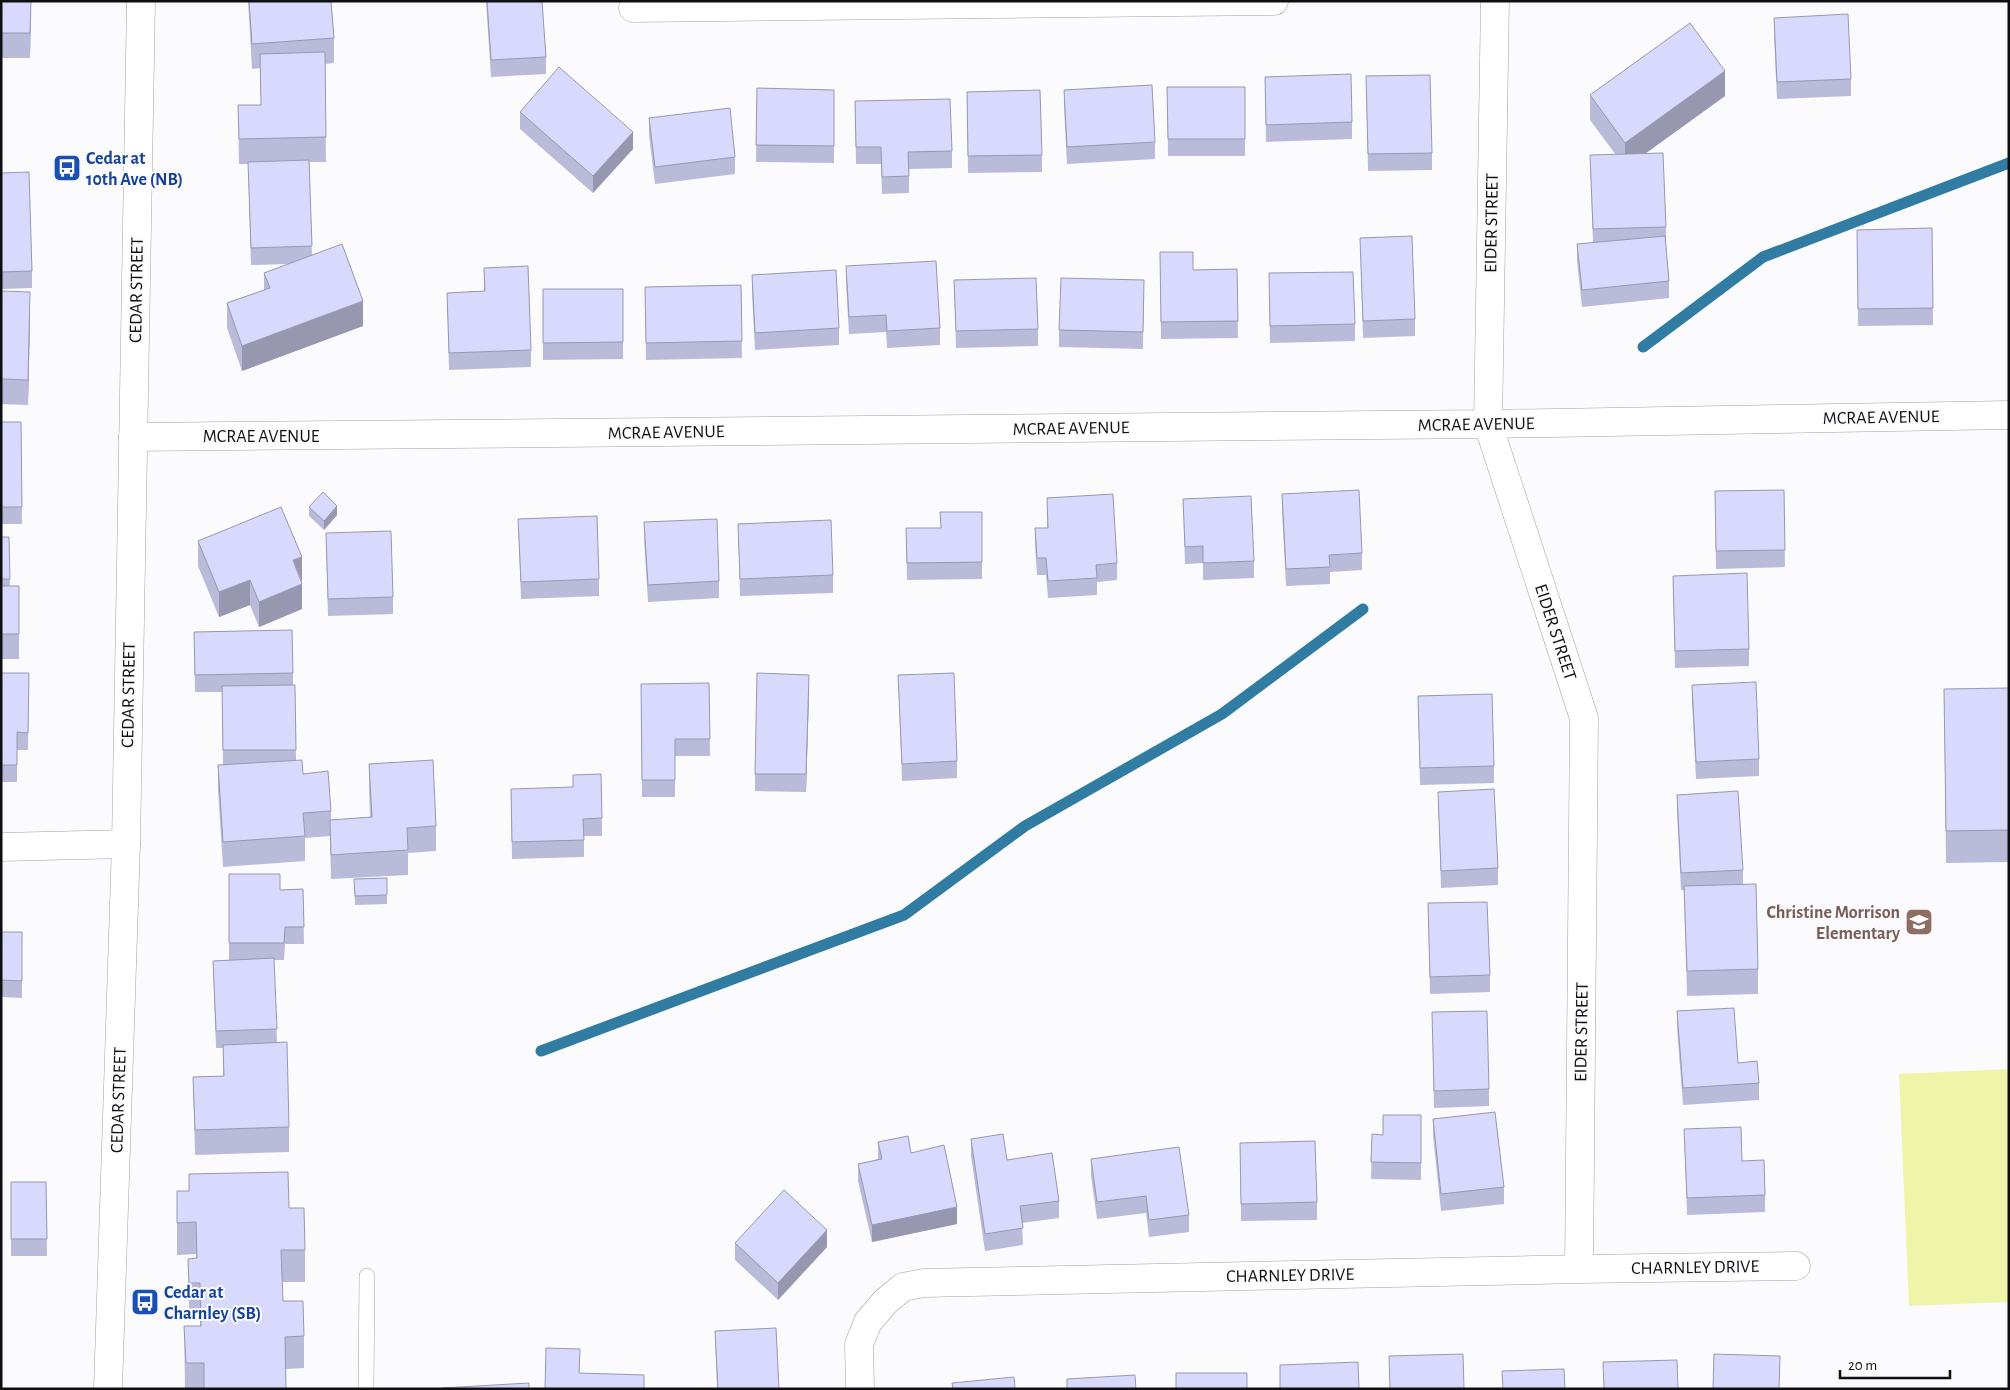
<svg xmlns="http://www.w3.org/2000/svg" width="2010" height="1390" font-family="'Alegreya Sans',sans-serif">
	<style>
		.green { fill: #eff5a8 }
		.lines { fill: none; stroke-linecap: round; stroke-linejoin: round }
		.stream { stroke: #317ca2; stroke-width: 11 }
		.service-casing { stroke: #9f9fab; stroke-width: 16 }
		.minor-casing { stroke: #9f9fab; stroke-width: 29 }
		.secondary-casing { stroke: #9f9fab; stroke-width: 29 }
		.service { stroke: #fff; stroke-width: 15 }
		.minor { stroke: #fff; stroke-width: 28 }
		.secondary { stroke: #fff; stroke-width: 28 }
		.wall { fill: #babbd9 }
		.shaded-wall { fill: #9798b0 }
		.building { fill: #d8d9fc; stroke: #9798b0 }
		.labels { text-anchor: middle; stroke-width: 4; stroke-linejoin: round; paint-order: stroke }
		.transit-label { font-size: 18px; font-weight: bold; fill: #164399; stroke: #fbfbfe; text-anchor: start }
		.street-label { font-size: 18px; fill: #0f0f13; stroke: #fbfbfe }
		.education-label { font-size: 18px; font-weight: bold; fill: #785e54; stroke: #fbfbfe; text-anchor: end }
	</style>
	<rect width="100%" height="100%" fill="#fbfbfe"/>
	<path class="green" d="M2009 1069V1302L1909 1306 1899 1074Z"/>
	<g class="lines">
		<path class="stream" d="M1643 347 1763 257 2009 163
			M541 1051 904 915 1025 826 1222 714 1363 609"/>
		<defs>
			<path id="service" d="M366 1389 367 1276"/>
			<path id="minor" d="M1495 1 1488 424 1584 718 1579 1269
				M633 8 1274 1
				M133 437 1488 424 2009 415
				M1 847 126 844
				M860 1389 859 1344 868 1322 885 1302 903 1287 924 1283 1579 1269 1796 1266"/>
			<path id="secondary" d="M108 1389 126 844 141 1"/>
		</defs>
		<use href="#service" class="service-casing"/>
		<use href="#minor" class="minor-casing"/>
		<use href="#secondary" class="secondary-casing"/>
		<use href="#service" class="service"/>
		<use href="#minor" class="minor"/>
		<use href="#secondary" class="secondary"/>
	</g>
	<path class="wall" d="M1 1H31L30 58H1Z
		M248 1H331L334 38V63L325 64 326 162H309L312 255 363 326 242 371 227 328V303L264 290V273L289 264 251 265 248 164H239L238 105H261L260 68 252 69Z
		M486 1H542L546 57V74L491 77Z
		M1599 1H1650L1599 2Z
		M1774 18 1851 79V96L1777 99 1774 35Z
		M1366 76 1432 153V170L1368 171Z
		M1265 77 1352 122V139L1266 142Z
		M1167 87H1245V156H1168Z
		M757 88 834 90V163L756 162Z
		M1064 90 1155 142V159L1067 164 1064 107Z
		M967 92 1042 155V172L968 173Z
		M1590 95 1725 96 1645 154 1666 227V244L1669 281V298L1582 307 1577 261V244L1593 243 1590 155H1616L1590 120Z
		M855 101 952 151V168L909 169V193L882 194 881 164H856Z
		M520 112 633 149 593 193 520 129Z
		M649 118 735 157V174L655 184 649 135Z
		M1 173 32 271V288L1 289Z
		M1932 228 1933 325 1858 326 1857 230Z
		M1360 238 1415 319V336L1363 338Z
		M1160 252 1193 270 1237 269 1238 338 1161 339Z
		M846 266 940 328V345L887 348 886 332 849 334 846 283Z
		M484 268 531 350V367L449 370 447 293 484 291Z
		M1269 273 1355 324V341L1270 343Z
		M752 275 839 328V345L755 350 752 292Z
		M954 280 1038 329V346L956 348Z
		M1144 280 1143 349 1059 347V330Z
		M741 285 742 358 646 360 645 287Z
		M543 289H623V359L543 360Z
		M1 291 30 317 28 405 1 404Z
		M1 422H21L22 524H1Z
		M1784 490 1785 567 1716 569 1715 491Z
		M1282 494 1362 553V570L1330 572V584L1286 586 1282 511Z
		M1047 498 1117 563V580L1097 582V595L1048 598 1046 575H1037L1035 545V528H1047Z
		M1183 499 1254 561V578L1203 580V563L1185 564Z
		M309 507 337 515 324 530 309 516Z
		M982 512V579L907 580 906 528H940Z
		M518 519 599 579V596L521 599Z
		M644 522 719 581V598L648 602 644 539Z
		M738 524 833 575V593L740 596Z
		M326 533 393 597V614L328 616Z
		M1 537H9L10 586H19V659H1Z
		M198 541 301 582 302 609 259 627 250 605 219 617 198 566Z
		M1673 576 1749 649V666L1675 668Z
		M194 632 293 673V685H295L296 760 303 774 331 811V820L370 817 369 789V764L436 826V851L408 853V875L331 879 330 836 305 838V861L223 867 218 790V765H223L222 692H195Z
		M1 673H29L28 750H17V782H1Z
		M898 675 957 761V778L902 781Z
		M709 683 710 756H675V797H642L641 684Z
		M1692 685 1759 759V776L1696 779 1692 702Z
		M2009 688V862L1946 863 1944 689Z
		M809 692 806 792 755 791V774Z
		M1418 696 1494 766V783L1420 785Z
		M511 789 602 818V836H584V857L512 859Z
		M1438 792 1498 868V885L1441 888Z
		M1677 795 1743 870V885L1758 969V994L1687 996 1684 890H1681L1677 812Z
		M229 874 280 890 303 889 304 944H285L284 960H274L277 1043 289 1127V1152L195 1155 193 1077 223 1076V1048H216L213 961 229 960Z
		M387 878V904L355 905 354 879Z
		M1428 903 1490 975V992L1430 994Z
		M1 932H22V998L1 997Z
		M1677 1011 1738 1063 1759 1083V1100L1683 1105 1677 1028Z
		M1432 1012 1489 1089V1106L1434 1108Z
		M1421 1115V1180L1371 1179 1372 1134 1383 1135Z
		M1433 1119 1504 1187V1204L1441 1211 1433 1136Z
		M1684 1129 1742 1161 1765 1195V1212L1687 1215Z
		M971 1139 1007 1160 1059 1201V1218L1022 1223 1023 1245 985 1251 971 1156Z
		M878 1142 911 1153 957 1224 872 1242 858 1181V1164L878 1159Z
		M1240 1143 1317 1202V1220L1241 1221Z
		M1091 1159 1189 1215V1232L1149 1237 1146 1213 1097 1219 1091 1176Z
		M11 1182H46L47 1256H11Z
		M177 1191 289 1208 305 1250V1282H282L283 1301 304 1336V1368L286 1369V1389H185L184 1326H200V1315H189L188 1259 196 1258V1254L177 1255Z
		M735 1243 827 1247 778 1300 735 1260Z
		M715 1331 779 1389H717Z"/>
	<path class="shaded-wall" d="M31 1 30 58V33Z
		M1725 71V96L1625 168V143Z
		M633 132V149L593 193V176Z
		M30 292V317L28 405V380Z
		M363 301V326L242 371V346Z
		M337 506V515L324 530V521Z
		M302 557V582L293 560Z
		M250 580V605L219 617V592Z
		M302 584V609L259 627V602Z
		M809 675V692L806 792V774Z
		M957 1207V1224L872 1242V1225Z
		M827 1230V1247L778 1300V1283Z"/>
	<path class="building" d="M1 1H31L30 33H1Z
		M249 1H331L334 38 252 44Z
		M487 1H542L546 57 491 60Z
		M1848 14 1851 79 1777 82 1774 18Z
		M1690 23 1725 71 1625 143 1590 95Z
		M325 52 326 137 239 139 238 105H261L260 54Z
		M559 67 633 132 593 176 520 112Z
		M1351 74 1352 122 1266 125 1265 77Z
		M1430 75 1432 153 1368 154 1366 76Z
		M1152 85 1155 142 1067 147 1064 90Z
		M1167 87H1245V139H1168Z
		M757 88 834 90V146L756 145Z
		M1040 90 1042 155 968 156 967 92Z
		M950 99 952 151 908 152 909 176 882 177 881 147H856L855 101Z
		M730 108 735 157 655 167 649 118Z
		M1663 153 1666 227 1593 229 1590 155Z
		M309 160 312 246 251 248 248 162Z
		M29 172 32 271 1 272V173Z
		M1932 228 1933 308 1858 309 1857 230Z
		M1412 236 1415 319 1363 321 1360 238Z
		M1665 236 1669 281 1582 290 1577 244Z
		M342 244 363 301 242 346 227 303 270 288 264 273Z
		M1160 252H1193V270L1237 269 1238 321 1161 322Z
		M936 261 940 328 887 331 886 315 849 317 846 266Z
		M528 266 531 350 449 353 447 293 485 291 484 268Z
		M836 270 839 328 755 333 752 275Z
		M1353 272 1355 324 1270 326 1269 273Z
		M1036 278 1038 329 956 331 954 280Z
		M1061 278 1144 280 1143 332 1059 330Z
		M741 285 742 341 646 343 645 287Z
		M543 289H623V342L543 343Z
		M1 291 30 292 28 380 1 379Z
		M1 422H21L22 507H1Z
		M1359 490 1362 553 1329 555 1330 567 1286 569 1282 494Z
		M1784 490 1785 550 1716 551 1715 491Z
		M323 492 337 506 324 521 309 507Z
		M1113 494 1117 563 1096 565 1097 578 1048 581 1046 558H1037L1035 528H1048L1047 498Z
		M1251 496 1254 561 1203 563V546L1185 547 1183 499Z
		M281 507 302 557 293 560 302 584 259 602 250 580 219 592 198 541Z
		M940 512H982V562L907 563 906 528H941Z
		M597 516 599 579 521 582 518 519Z
		M717 519 719 581 648 585 644 522Z
		M831 520 833 575 740 579 738 524Z
		M391 531 393 597 328 599 326 533Z
		M1 537H9L10 579H1Z
		M1747 573 1749 649 1675 651 1673 576Z
		M1 586H19V634H1Z
		M292 630 293 673 195 675 194 632Z
		M1 673H29L28 733 17 732V765H1Z
		M757 673 809 675 806 774H755Z
		M954 673 957 761 902 764 898 675Z
		M1756 682 1759 759 1696 762 1692 685Z
		M709 683 710 739H675V780H642L641 684Z
		M295 685 296 750H223L222 686Z
		M2009 688V830L1946 831 1944 689Z
		M1492 694 1494 766 1420 768 1418 696Z
		M302 760 303 774 328 771 331 811 303 813 305 836 223 842 218 765Z
		M433 760 436 826 407 828 408 850 331 855 330 820 372 817 369 764Z
		M601 774 602 818 583 819 584 840 512 842 511 789 573 787V775Z
		M1494 789 1498 868 1441 871 1438 792Z
		M1738 791 1743 870 1681 873 1677 795Z
		M229 874H280V890L303 889 304 927H285L284 943H229Z
		M387 878V895L355 896 354 879Z
		M1756 884 1758 969 1687 971 1684 886Z
		M1487 902 1490 975 1430 977 1428 903Z
		M1 932H22V981L1 980Z
		M274 958 277 1029 216 1031 213 961Z
		M1734 1008 1738 1063 1757 1061 1759 1083 1683 1088 1677 1011Z
		M1487 1011 1489 1089 1434 1091 1432 1012Z
		M287 1042 289 1127 195 1130 193 1077 224 1076 223 1045Z
		M1495 1112 1504 1187 1441 1194 1433 1119Z
		M1383 1115H1421V1163L1371 1162 1372 1134 1383 1135Z
		M1741 1127 1742 1161 1764 1160 1765 1195 1687 1198 1684 1129Z
		M1003 1134 1007 1160 1052 1153 1059 1201 1020 1206 1023 1228 985 1234 971 1139Z
		M908 1136 911 1153 944 1145 957 1207 872 1225 858 1164 882 1159 878 1142Z
		M1315 1141 1317 1202 1241 1204 1240 1143Z
		M1179 1147 1189 1215 1149 1220 1146 1196 1097 1202 1091 1159Z
		M288 1172 289 1208H304L305 1250H281L283 1301H303L304 1336 285 1337 286 1389H204V1363H186L184 1326H201L200 1283H189L188 1259 197 1258 196 1222 177 1223V1191H189V1174Z
		M11 1182H46L47 1239H11Z
		M784 1190 827 1230 778 1283 735 1243Z
		M776 1328 779 1389H718L715 1331Z
		M546 1348 580 1349 579 1373 644 1375V1389H545Z
		M1463 1354 1464 1389H1390L1389 1356Z
		M1714 1354 1780 1356 1779 1389H1713Z
		M1677 1360 1678 1389H1604L1603 1362Z
		M1358 1362 1359 1389H1280V1365Z
		M1564 1369 1565 1389H1503L1502 1371Z
		M1176 1373H1247V1389H1176Z
		M1135 1375 1136 1389H1067V1379Z
		M1014 1377 1015 1389H953L952 1383Z
		M529 1383V1389H442V1388Z"/>
	<defs>
		<symbol id="bus-square" viewBox="-11 -11 22 22"><rect x="-9" y="-9" width="18" height="18" rx="4" fill="#1a4fb4" stroke="#fbfbfe"/><path d="M-5-6H5V4H4V6H2V4H-2V6H-4V4H-5ZM-3.5-4V0h7V-4ZM-3.5 1.2v1.5H-2V1.2ZM2 1.2v1.5H3.5V1.2Z" fill="#fff"/></symbol>
		<symbol id="school-square" viewBox="-11 -11 22 22"><rect x="-9" y="-9" width="18" height="18" rx="4" fill="#8d6e63" stroke="#fbfbfe"/><path d="M0-5L7-2L0 1L-7-2ZM-4 1L0 2.5L4 1V4Q0 6-4 4Z" fill="#fff"/></symbol>
	</defs>
	<g fill-rule="evenodd">
		<use href="#bus-square" x="51" y="152" width="32" height="32"/>
		<use href="#school-square" x="1903" y="906" width="32" height="32"/>
		<use href="#bus-square" x="129" y="1286" width="32" height="32"/>
	</g>
	<g class="labels">
		<g class="transit-label">
			<text x="86" y="164">Cedar at<tspan x="86" dy="21">10th Ave (NB)</tspan></text>
			<text x="164" y="1298">Cedar at<tspan x="164" dy="21">Charnley (SB)</tspan></text>
		</g>
		<g class="street-label">
			<text transform="translate(1491 223) rotate(-89)" y="6">EIDER STREET</text>
			<text transform="translate(136 290) rotate(-89)" y="6">CEDAR STREET</text>
			<text transform="translate(1881 417) rotate(-1)" y="6">MCRAE AVENUE</text>
			<text transform="translate(1476 424) rotate(-1)" y="6">MCRAE AVENUE</text>
			<text transform="translate(1071 428) rotate(-1)" y="6">MCRAE AVENUE</text>
			<text transform="translate(666 432) rotate(-1)" y="6">MCRAE AVENUE</text>
			<text x="261" y="442">MCRAE AVENUE</text>
			<text transform="translate(1556 632) rotate(72)" y="6">EIDER STREET</text>
			<text transform="translate(128 695) rotate(-89)" y="6">CEDAR STREET</text>
			<text transform="translate(1581 1032) rotate(-89)" y="6">EIDER STREET</text>
			<text transform="translate(118 1100) rotate(-88)" y="6">CEDAR STREET</text>
			<text transform="translate(1695 1267) rotate(-1)" y="6">CHARNLEY DRIVE</text>
			<text transform="translate(1290 1275) rotate(-1)" y="6">CHARNLEY DRIVE</text>
		</g>
		<g class="education-label">
			<text x="1900" y="918">Christine Morrison<tspan x="1900" dy="21">Elementary</tspan></text>
		</g>
	</g>
	<rect width="2010" height="1390" fill="none" stroke="#0f0f13" stroke-width="5"/>
	<path d="M1840 1370v8h110v-8" fill="none" stroke="#0f0f13" stroke-width="2.5"/>
	<text x="1848" y="1370" font-size="15" fill="#0f0f13" stroke="#fbfbfe" stroke-width="4" paint-order="stroke">20 m</text>
</svg>
